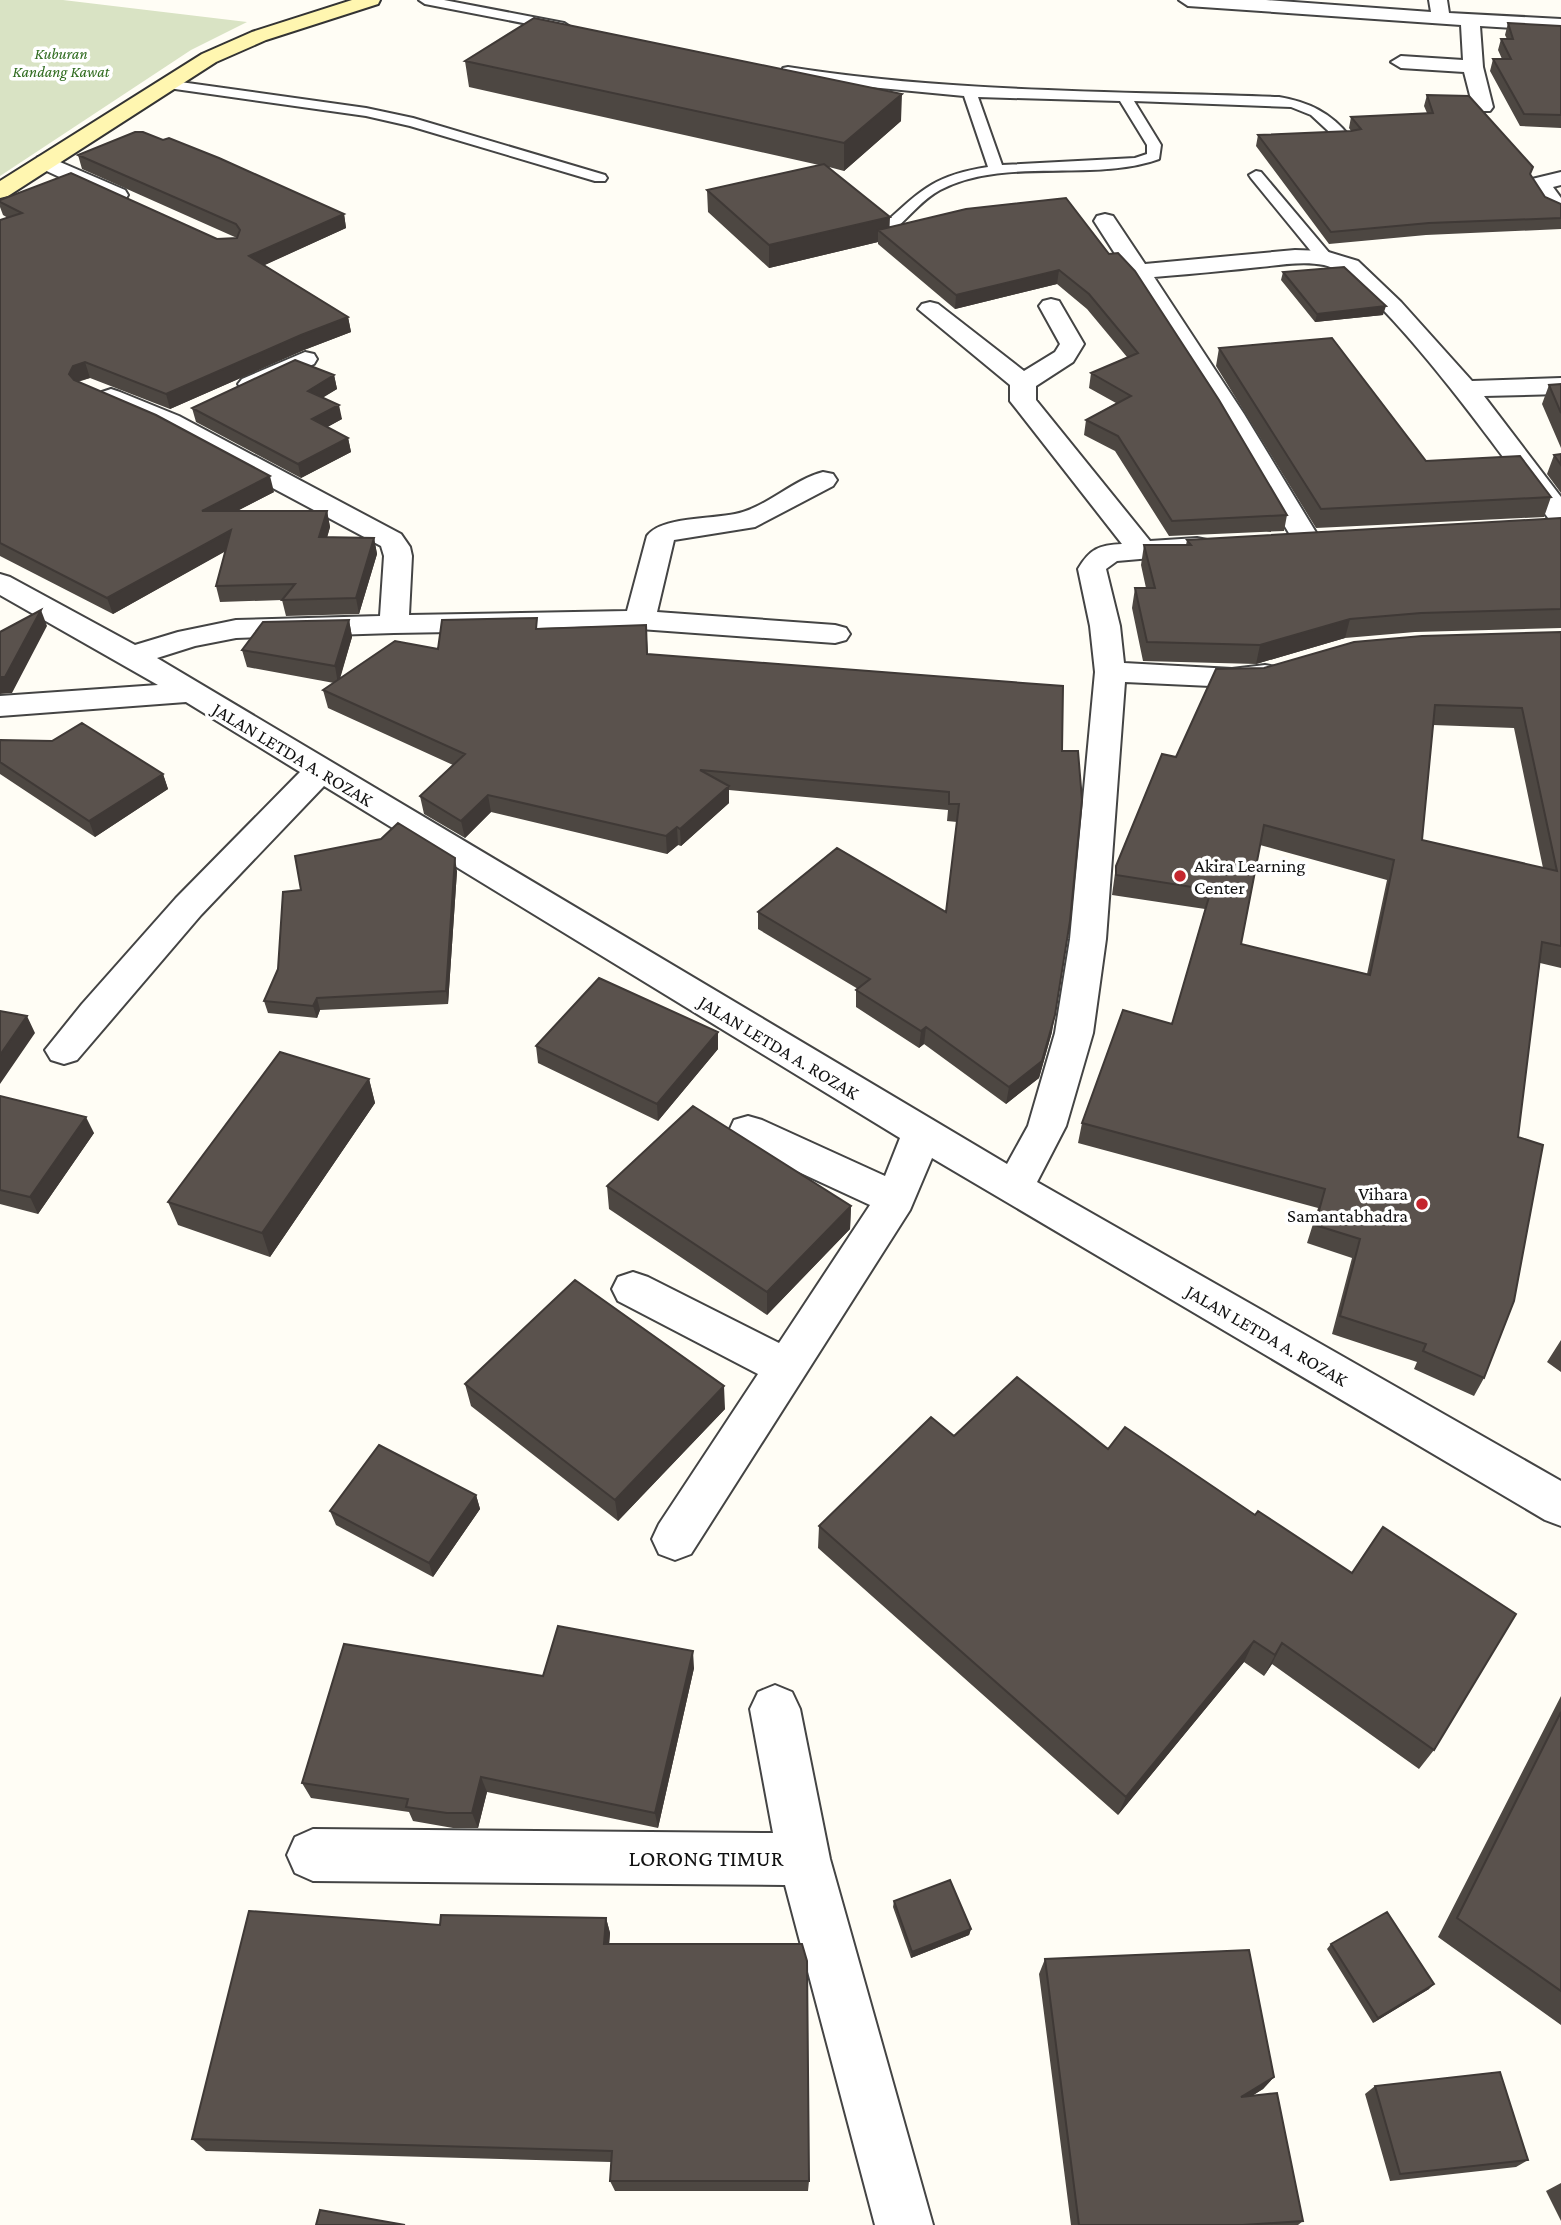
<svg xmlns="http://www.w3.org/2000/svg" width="1561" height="2225" font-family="'Crimson Pro',serif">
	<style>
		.cemetery { fill: #d9e3c4 }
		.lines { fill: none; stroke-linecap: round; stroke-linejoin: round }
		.lane-casing { stroke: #444; stroke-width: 4 }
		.street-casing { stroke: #444; stroke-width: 4 }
		.secondary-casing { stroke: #333; stroke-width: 4 }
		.lane { fill: #fff; fill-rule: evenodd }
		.street { fill: #fff; fill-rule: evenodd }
		.secondary { fill: #fff6b0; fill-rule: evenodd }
		.wall { fill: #4d4742; fill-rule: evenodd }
		.shaded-wall { fill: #3f3936 }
		.building { fill: #5a524d; stroke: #3f3936; stroke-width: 2; fill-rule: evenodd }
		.poi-dot { fill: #c4262e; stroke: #fff; stroke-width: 2.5 }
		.labels { text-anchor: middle; stroke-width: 7; stroke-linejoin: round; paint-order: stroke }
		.far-park-label { font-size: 16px; font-style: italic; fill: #2f6b1f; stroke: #fff }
		.street-label { font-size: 19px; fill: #111; stroke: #fff }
		.poi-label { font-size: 19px; fill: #111; stroke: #fff; text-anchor: start }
		.near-street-label { font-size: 23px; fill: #111; stroke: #fff }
	</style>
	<rect width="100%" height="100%" fill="#fffdf5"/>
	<path class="cemetery" d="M0 0H63L247 22 191 50 0 176Z"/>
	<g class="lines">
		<defs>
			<path id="lane" d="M419 0H444L564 23 570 27 564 31 425 4Z
				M788 67C951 93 1115 91 1279 97 1309 102 1331 113 1350 137L1348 140H1338L1311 115 1291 107 1134 101 1161 145 1159 159C1093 183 1004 156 940 190 923 199 910 216 895 229H885L882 226 885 223C922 189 936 175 988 167L964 96 849 85 783 74V68ZM978 97 1120 101 1147 145V154L1135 158 1002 165Z
				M166 80 366 108 413 118 605 175 607 178 605 181H595L410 126 366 116 161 87 159 84Z
				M1256 171 1261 172 1331 255 1333 258 1331 261H1319L1251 178 1249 175Z"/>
			<path id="street" d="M1179 0H1266L1431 12 1429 0H1447L1449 13 1561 19V31L1480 26 1483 67 1493 107 1490 111H1476L1473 107 1464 72 1401 68 1391 62 1401 56 1463 60 1461 25 1188 6Z
				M46 156 125 190 128 195 125 200H109L38 167 35 162 38 157Z
				M1561 172V185L1553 187 1561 198V216L1544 207 1529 184 1532 179Z
				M1105 214 1113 216 1145 264 1295 250 1325 251 1358 261 1401 302 1472 381 1561 378V394L1484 396 1561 497V524L1551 522C1514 472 1375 275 1324 265 1303 261 1280 265 1260 267 1224 271 1189 274 1154 277L1244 414 1320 539 1316 545 1306 547 1296 545 1218 414 1094 221 1097 216Z
				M1051 299 1059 301 1084 344 1073 362 1036 386V400L1150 541 1197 538 1207 540 1211 546 1207 552 1197 554 1117 561 1106 569 1120 626 1124 663 1232 669 1265 665 1276 667 1280 674 1276 681 1232 687 1125 682 1106 939 1093 1033 1066 1126 1037 1182 1561 1481V1526L1545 1520 932 1158 910 1210 691 1554 675 1560 659 1554 652 1539 659 1524 758 1374 618 1301 612 1289 618 1277 633 1272 648 1277 779 1343 870 1205 734 1142 729 1131 734 1120 748 1116 762 1120 885 1176 900 1138 324 786 201 915 77 1060 64 1064 51 1060 45 1050 82 1004 176 898 300 772 186 702 0 716V696L158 685 0 595V574L10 577 135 645 178 632 236 620 380 616 384 556 381 546 161 428 102 402 98 397 102 392 111 389 120 392 179 416 401 534 410 547 412 556 409 615 627 611 647 536C660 517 712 519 735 514 766 508 792 480 823 472L833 474 837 480 833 486 755 527 674 540 657 612 835 625 846 628 850 634 846 640 835 643 640 629 394 633 236 638 195 646 157 658 1007 1164 1028 1126 1055 1033 1070 939 1095 672 1090 626 1078 569C1090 549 1099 545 1122 544L1014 406 1010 401V385L918 309 922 304 930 302 938 304 1024 371 1055 352 1060 344 1039 306 1043 301Z
				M305 352 314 354 317 359 314 364 260 389 251 392 242 389 238 384 242 379Z
				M775 1685 792 1692 800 1709 830 1859 933 2225H875L785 1885 313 1881 295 1873 287 1855 295 1837 313 1829 773 1833 750 1709 758 1692Z"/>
			<path id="secondary" d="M352 0H380L378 4 266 40 216 62 8 196 0 198V181L202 54 252 32Z"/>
		</defs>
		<use href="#lane" class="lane-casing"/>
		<use href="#street" class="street-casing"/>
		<use href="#secondary" class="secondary-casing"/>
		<use href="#lane" class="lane"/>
		<use href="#street" class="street"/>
		<use href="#secondary" class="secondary"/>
	</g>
	<path class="wall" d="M1508 23 1561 26V128L1520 126 1490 71 1493 59H1502L1498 50 1501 39H1507L1505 35Z
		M465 61 901 121 844 171 829 167 890 227 1066 198 1287 515 1284 531 1169 536 1115 451 1084 435 1086 420 1116 403 1089 388 1091 373 1127 357 1087 309 1057 284 955 309 878 244V242L769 268 708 212 707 190 819 165 469 87Z
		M1427 95 1530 174 1545 197 1561 204V229L1426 235 1329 244 1256 146 1258 135 1351 131 1349 128 1351 117 1427 113 1424 106Z
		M78 155 344 214 346 228 264 265 348 317 351 332 304 350 170 409 90 378 78 382 274 492 237 511H327L330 527 327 538H374L377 554 359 614 286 616 282 600 220 602 216 586 225 551 113 614 0 556V220L8 218 3 215 0 207V200L217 239 237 238 82 169Z
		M1283 272 1383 315 1315 322 1281 280Z
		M1219 348 1426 461 1551 497 1544 517 1316 528 1216 366Z
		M334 375 337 389 323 397 342 419 327 427 348 438 351 452 301 478 196 422 192 408Z
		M1561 384V448L1542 404 1549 385Z
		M1561 454V493L1547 474 1554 455Z
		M1561 518V628L1415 632 1345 638 1256 664 1143 661 1132 608 1135 588H1146L1141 565 1144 545H1186L1187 540Z
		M349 620 352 637 340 679 438 649 538 628 646 625 648 655 1063 686 1052 1032 1039 1078 1006 1104 924 1044 919 1048 856 1007V990L858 989 758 929V912H946L957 822 947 821 948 810 729 790V803L681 846 678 845 667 854 491 812 465 838 424 814 420 796 453 765 328 708 323 690 334 683 247 667 242 650Z
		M1561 632V968L1540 963 1484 1378 1474 1396 1414 1369 1417 1362 1332 1334 1352 1258 1307 1243 1318 1208 1078 1143 1082 1123 1172 1024 1205 909 1112 895 1116 866 1176 757 1264 668ZM1433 725 1514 728 1543 868 1422 840ZM1260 845 1387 880 1367 974 1241 944Z
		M0 740 163 774 168 789 95 837 0 774Z
		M457 871 448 1004 320 1010 317 1018 268 1013 264 1001 278 969 301 890Z
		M536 1046 718 1049 658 1121 538 1063Z
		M369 1079 375 1103 270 1257 178 1225 168 1202Z
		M0 1096 94 1133 38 1214 0 1204Z
		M607 1186 851 1206 850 1229 767 1315 609 1209Z
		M1561 1340V1372L1547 1362Z
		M1017 1377 1434 1750 1419 1769 1272 1664 1264 1676 1244 1662 1118 1815 818 1548 819 1526 954 1436Z
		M465 1384 725 1409 618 1521 471 1406Z
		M476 1495 480 1509 433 1577 336 1525 330 1511Z
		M694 1668 658 1828 487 1792 478 1828H453L413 1821 409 1812 311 1798 302 1783 543 1676Z
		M1561 1696V2025L1438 1937Z
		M894 1901 971 1929 969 1935 911 1958 893 1907Z
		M606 1918 610 1933 609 1944 809 2181 808 2191H615L610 2181 611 2162 206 2151 192 2139 440 1925Z
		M1331 1944 1429 1989 1373 2023 1327 1949Z
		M1045 1959 1274 2077 1263 2089 1252 2096 1303 2221 1298 2225H1071L1039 1974Z
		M1375 2086 1528 2160 1516 2167 1390 2181 1365 2094Z
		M1561 2183V2221L1546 2191Z"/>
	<path class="shaded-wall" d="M902 94 901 121 844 171V143Z
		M344 214 346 228 252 271 249 256Z
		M890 217 889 239 878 230V242L769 268V245Z
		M1059 270 1057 284 955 309 956 295Z
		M1386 306 1383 315 1315 322 1317 314Z
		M348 317 351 332 304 350 170 409 166 394 301 335Z
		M85 362 90 378 78 381 74 390 69 374 73 366Z
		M334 375 337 389 311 405 308 391Z
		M339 405 342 419 315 434 312 419Z
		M348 438 351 452 301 478 298 464Z
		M270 476 274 492 206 527 202 511Z
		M327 511 330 527 322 553 319 537Z
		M231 530 235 546 113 614 107 598Z
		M374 538 377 554 359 614 356 598Z
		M41 610 47 626 12 693 0 694V677Z
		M1350 619 1345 638 1256 664 1260 645Z
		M349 620 352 637 338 684 335 666Z
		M163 774 168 789 95 837 89 821Z
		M729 786V803L681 846 680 829Z
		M488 795 491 812 465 838 461 821Z
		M677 827 678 845 667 854 666 836Z
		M455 858 457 871 448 1004 446 991Z
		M317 998 320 1010 317 1018 313 1006Z
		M1055 1015 1052 1032 1039 1078 1006 1104 1009 1087Z
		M27 1016 35 1033 0 1084V1055Z
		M926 1027 924 1044 919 1048 921 1031Z
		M718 1032V1049L658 1121 657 1104Z
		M369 1079 375 1103 270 1257 262 1233Z
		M86 1117 94 1133 38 1214 30 1197Z
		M851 1206 850 1229 767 1315V1292Z
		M724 1386 725 1409 618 1521 615 1500Z
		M476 1495 480 1509 433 1577 429 1563Z
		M1254 1641 1244 1662 1118 1815 1126 1797Z
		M1282 1643 1272 1664 1264 1676 1275 1655Z
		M693 1651 694 1668 658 1828 655 1813Z
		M481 1777 487 1792 478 1828 472 1813Z
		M606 1918 610 1933 608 1959 604 1944Z
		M971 1929 969 1935 911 1958 912 1952Z
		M1434 1984 1429 1989 1373 2023 1378 2018Z
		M1274 2077 1263 2089 1230 2109 1241 2097Z"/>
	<path class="building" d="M534 18 902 94 844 143 465 61Z
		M1508 23 1561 26V115L1524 114 1493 59H1511L1501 39H1513Z
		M1427 95 1469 96 1533 167 1530 174 1545 197 1561 204V218L1429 223 1331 232 1258 135 1351 131 1361 129 1351 117 1433 113Z
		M135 132H143L163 140 169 138 219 158 344 214 249 256 348 317 301 335 166 394 85 362 73 366 69 374 74 380 156 415 270 476 202 511H327L319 537 374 538 356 598 282 600 295 584 216 586 231 530 107 598 0 543V220L22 213 0 202V200L71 173 217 239 237 238 240 230 236 224 78 155Z
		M824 164 890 217 769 245 707 190Z
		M1066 198 1109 254 1118 253 1135 271 1219 400 1287 515 1172 521 1118 436 1086 420 1131 396 1091 373 1138 353 1089 294 1059 270 956 295 878 230 966 209Z
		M1344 267 1386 306 1317 314 1283 272Z
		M1332 338 1426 461 1520 456 1551 497 1321 509 1219 348Z
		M295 360 334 375 308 391 339 405 312 419 348 438 298 464 192 408Z
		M1561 384V413L1549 385Z
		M1561 454V465L1554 455Z
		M1561 518V609L1421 613 1350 619 1260 645 1147 642 1135 588H1155L1144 545H1191L1187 540Z
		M41 610 5 677H0V632Z
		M537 618 536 629 646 625 647 654 1063 686 1062 751H1078L1082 800 1070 921 1055 1015 1042 1061 1009 1087 926 1027 921 1031 856 990 870 979 758 912 837 848 946 912 959 804H949V792L700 770 729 786 680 829 677 827 666 836 488 795 461 821 420 796 465 754 323 690 395 641 438 649 442 620Z
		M349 620 335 666 242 650 263 622Z
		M1561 632V946L1542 942 1518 1137 1543 1145 1514 1301 1484 1378 1423 1351 1426 1344 1340 1316 1360 1239 1315 1225 1325 1189 1082 1123 1123 1010 1172 1024 1211 890 1116 875V866L1162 754 1176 757 1216 669 1264 668 1354 642 1422 636ZM1435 705 1522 708 1557 871 1422 840ZM1264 825 1394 860 1370 975 1241 944Z
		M82 723 163 774 89 821 0 762V740L52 741Z
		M398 823 455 858 446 991 317 998 313 1006 264 1001 278 969 283 892 301 890 295 856 381 839Z
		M599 978 718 1032 657 1104 536 1046Z
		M0 1011 27 1016 0 1055Z
		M280 1052 369 1079 262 1233 168 1202Z
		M0 1096 86 1117 30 1197 0 1190Z
		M693 1106 851 1206 767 1292 607 1186Z
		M575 1280 724 1386 615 1500 465 1384Z
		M1017 1377 1108 1449 1125 1427 1255 1515 1258 1511 1352 1573 1383 1527 1516 1614 1434 1750 1282 1643 1275 1655 1254 1641 1126 1797 819 1526 931 1417 954 1436Z
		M379 1445 476 1495 429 1563 330 1511Z
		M558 1626 693 1651 655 1813 481 1777 472 1813H447L406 1807 408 1799 302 1783 344 1644 543 1676Z
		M1561 1712V1991L1457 1918Z
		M950 1880 971 1929 912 1952 894 1901Z
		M249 1911 440 1925 441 1915 606 1918 604 1944H802L807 1961 809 2181H610L612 2151 192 2139Z
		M1387 1912 1434 1984 1378 2018 1331 1944Z
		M1249 1950 1274 2077 1241 2097 1277 2093 1303 2221 1243 2225H1079L1045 1959Z
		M1500 2072 1528 2160 1400 2174 1375 2086Z
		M320 2210 405 2225H316Z"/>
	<g class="poi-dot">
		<circle cx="1180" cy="876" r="7"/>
		<circle cx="1422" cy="1204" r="7"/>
	</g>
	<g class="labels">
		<g class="far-park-label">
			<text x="61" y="59">Kuburan<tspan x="61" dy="18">Kandang Kawat</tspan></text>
		</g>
		<g class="street-label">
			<text transform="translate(293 754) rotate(31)" y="7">JALAN LETDA A. ROZAK</text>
			<text transform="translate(779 1047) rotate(31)" y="7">JALAN LETDA A. ROZAK</text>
			<text transform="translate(1267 1335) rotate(30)" y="7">JALAN LETDA A. ROZAK</text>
		</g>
		<g class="poi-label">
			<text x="1194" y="872">Akira Learning<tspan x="1194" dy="22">Center</tspan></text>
			<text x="1408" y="1200" text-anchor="end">Vihara<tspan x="1408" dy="22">Samantabhadra</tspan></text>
		</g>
		<g class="near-street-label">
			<text x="706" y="1866">LORONG TIMUR</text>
		</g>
	</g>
</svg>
